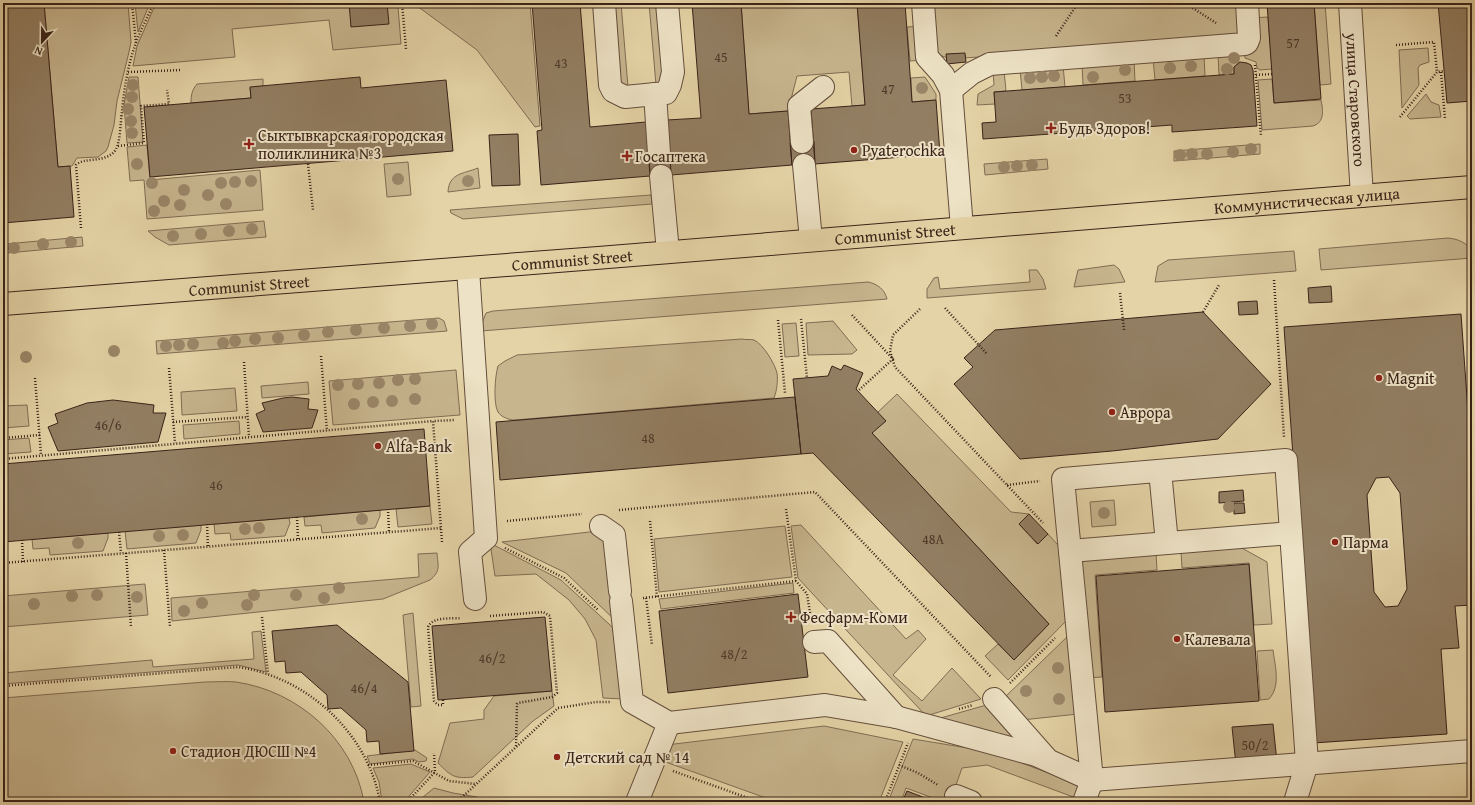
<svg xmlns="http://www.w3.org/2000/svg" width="1475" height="805" font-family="'Gentium Book Plus',serif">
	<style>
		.green { fill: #c7b58e; stroke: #806c53 }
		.building { fill: #927e62; stroke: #3a2218; fill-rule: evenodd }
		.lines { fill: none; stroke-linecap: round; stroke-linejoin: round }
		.minor-casing { stroke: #644e3c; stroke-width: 24 }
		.major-casing { stroke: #3a2218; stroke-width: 24 }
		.path { stroke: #3a2218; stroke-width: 2.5; stroke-dasharray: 1 2; stroke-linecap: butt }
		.minor { stroke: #ede2c5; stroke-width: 22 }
		.major { stroke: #e4d3a6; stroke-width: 22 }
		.tree { fill: #9a8668 }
		.poi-dot { fill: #8f2418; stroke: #ede2c5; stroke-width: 1.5 }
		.labels { text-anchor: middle; stroke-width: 4; stroke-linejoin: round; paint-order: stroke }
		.number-label { font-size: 14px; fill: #50392a }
		.street-label { font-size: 16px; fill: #3a2218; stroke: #ede2c5 }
		.poi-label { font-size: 16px; fill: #3a2218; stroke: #ede2c5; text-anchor: start }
	</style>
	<rect width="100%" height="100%" fill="#e4d3a6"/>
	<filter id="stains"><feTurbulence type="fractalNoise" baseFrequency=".005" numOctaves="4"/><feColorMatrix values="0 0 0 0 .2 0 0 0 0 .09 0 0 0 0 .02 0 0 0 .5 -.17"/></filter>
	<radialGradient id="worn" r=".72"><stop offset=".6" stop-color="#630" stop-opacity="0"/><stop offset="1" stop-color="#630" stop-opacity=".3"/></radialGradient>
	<path class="green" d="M44 3H128L131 42 129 52 117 101 114 125 108 147 106 151 98 157 77 158 72 166 58 167Z
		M135 3H150L138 32Z
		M156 3H253L266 5 271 3H394L398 7 401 44 333 50 329 20 232 29 235 57 133 66 137 46Z
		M413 3H530L540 126 535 127 477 50Z
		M607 3H621L628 87 621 88Z
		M649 3H663L667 80 656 85Z
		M741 3H857L865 105 852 106 849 72 797 76 788 111 749 114Z
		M929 3H1236L1239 38 951 59 936 54Z
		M1314 3H1325L1331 84 1320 85Z
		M1268 17 1272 69 1260 70 1257 68 1256 62 1245 58 1244 50 1250 18Z
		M922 26 924 60 910 61 907 27Z
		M1428 48 1429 62 1420 65 1418 68 1419 85 1402 108 1399 50Z
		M1238 53 1239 63 1234 67V74L1219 75 1218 54Z
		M1204 55 1205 76 1155 80 1153 58Z
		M1134 60 1135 81 1083 85 1082 64Z
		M1063 65 1065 87 1022 90 1020 69Z
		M1004 70 1006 91 994 92 995 104 977 105 978 94 994 85 993 71Z
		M129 77H138L143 142 127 143 124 105Z
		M925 77 936 94V100L912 102 911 78Z
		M263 79V86L250 88 251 98 191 103C191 95 192 90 197 84Z
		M1272 79 1274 103 1321 100C1323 110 1325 122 1313 126L1262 130 1258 80Z
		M1426 94 1431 102 1439 105 1441 117 1410 119 1407 116Z
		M1260 144V154L1174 161V151Z
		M147 145 150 180 260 170 263 210 147 219 144 180 130 181 127 147Z
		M1047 159 1048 169 985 175 984 164Z
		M408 162 411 195 387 197 384 164Z
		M478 168 480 188 448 192C449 173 463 174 478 168Z
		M651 195 652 204 463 219 451 213 450 210Z
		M264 221 266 237 169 245 155 237 148 231Z
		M82 237 83 246 7 253 6 244Z
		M1448 238C1458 239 1465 242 1472 250V258L1321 270 1319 249Z
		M1294 251 1296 271 1155 282 1158 266 1168 260Z
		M1114 265 1119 269 1125 282 1074 287 1078 270Z
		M1029 270H1037L1043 279 1046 289 927 298V289L934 278 938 277 940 289 1030 282Z
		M868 282C878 284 885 290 887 299L481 331 482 323 486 313 493 311Z
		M439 318 444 321 447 331 157 354 156 341Z
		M833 321 857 350 852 354 808 355 806 323Z
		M796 323 799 356 785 357 782 324Z
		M742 339C745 340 751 339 754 340 763 344 775 364 777 373 778 381 777 390 774 398L515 420C509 420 501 417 498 412 493 403 495 376 498 366L505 361 517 355Z
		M456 370 460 415 333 425 329 381Z
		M308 382 309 394 262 398 261 386Z
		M235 388 237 411 182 415 181 392Z
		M897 394 1011 512 1029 514 1019 524 1037 544 1048 534 1066 554 1071 616 1008 680 985 656 998 644 1014 660 1049 624 872 433 878 412Z
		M27 405 29 426 3 428V406Z
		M239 421 240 434 184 439 183 425Z
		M29 438 31 452 3 454V440Z
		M1114 500 1116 525 1092 527 1090 502Z
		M430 506 432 524 398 527 396 509Z
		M380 510V516L375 528 322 533 321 525 305 526 304 517Z
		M289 518 290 523 285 536 231 540 230 533 215 534 214 524Z
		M201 525V530L196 543 127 549 125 531Z
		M801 525 906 639 918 630 926 639 893 675 922 701 952 668 981 699 926 716 798 578 791 526Z
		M785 526 792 577 659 592 654 539Z
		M598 531 610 540 621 626 566 573 502 542Z
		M108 533V538L103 551 50 555 49 548 33 549 32 539Z
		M490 543 561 580 621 635 624 699 603 698 596 640 585 619 569 600 536 574 495 576Z
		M1240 547 1267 562 1272 624 1254 625 1249 563 1182 568 1181 552Z
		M1156 552 1157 570 1095 575 1102 677 1086 678 1078 559Z
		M437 553C438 566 441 571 430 580L383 599 172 621 171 598 419 577 418 554Z
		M793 583 794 593 661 609 659 599Z
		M145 584 148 615 3 627V596Z
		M413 613 421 706 411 707 403 615Z
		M261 631 266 672 238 665 3 684V673L152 660 153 667 254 659 252 632Z
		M1071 633 1078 714 1022 720 1003 699Z
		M1273 650C1275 666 1281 686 1269 699L1260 700 1257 651Z
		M205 682C215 682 226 681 236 682 298 691 353 739 364 802H3V698Z
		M552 691 554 706 533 721 473 777C454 779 451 776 438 763L450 723 484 719V710L494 696Z
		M990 704 1033 749 930 721Z
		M824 726 903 742 879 802H777L660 760 666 745Z
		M913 739 992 752 1081 785 1076 798 987 765 962 768 950 802H944L906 788 901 802H888Z
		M415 750 427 758 426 761 419 762 413 759 370 764 367 756Z
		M411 764 430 772 404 802H382L379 782 373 768Z
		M434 788 453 793 477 797 475 802H417Z"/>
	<path class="building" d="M3 3H44L58 167 70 166 74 217 3 223V172L6 171 3 137Z
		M349 3H387L389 24 351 27Z
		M532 3H580L590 127 646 122 650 176 541 185 537 131 542 130Z
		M692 3H741L749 114 788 111 792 165 671 175 667 120 701 118Z
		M857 3H905L912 102 936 100 940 154 815 164 811 109 865 105Z
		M1267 3H1314L1321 99 1274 103Z
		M1438 3H1472V101L1447 103Z
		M965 53 966 62 947 64 946 54Z
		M1240 62 1247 63 1251 65 1253 70 1257 126 1172 132V125L983 139 982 123 996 122 994 92 1234 74V67Z
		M360 77 361 88 446 80 453 151 150 177 144 107 251 98 250 87Z
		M518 134 520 185 492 186 489 135Z
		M814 141 815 164 792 165 790 143Z
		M670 153 671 175 650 176 649 154Z
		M1331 286 1332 302 1309 303 1308 288Z
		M1257 301 1258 314 1239 315 1238 302Z
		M1203 312 1271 384 1218 439 1112 451 1020 459 954 384 973 367 964 358 995 330Z
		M1461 314 1472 468V605L1455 606 1459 648 1441 649 1447 734 1313 743 1284 327ZM1389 477 1400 493 1407 589 1398 606 1385 607 1374 592 1367 495 1376 478Z
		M844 365 863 373 856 389 886 421 872 433 1049 624 1014 660 813 453 801 454 793 379 828 376 832 366 841 370Z
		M292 397 309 399 308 409 318 410 312 428 263 432 256 414 265 410 262 403 283 398Z
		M795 397 801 454 500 480 496 422Z
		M113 400 154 405 153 413H166L158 442 58 451 48 427 58 423 55 414 87 403Z
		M424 429 430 506 3 542V464Z
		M1243 490 1244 501 1219 503V492Z
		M1234 503H1244L1245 513 1234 514Z
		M1029 514 1048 534 1038 544 1019 524Z
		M1249 564 1259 701 1105 712 1096 576Z
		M798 594 808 677 668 693 659 611Z
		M545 617 552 691 438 700 432 626Z
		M337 625 408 682 414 751 380 754 379 741 367 742 366 730 341 708 328 709 327 695 301 672 286 673 285 661 275 662 272 631Z
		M1273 724 1277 762 1236 765 1232 727Z
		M907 791 936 802H902Z"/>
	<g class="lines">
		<defs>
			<g id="minor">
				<path d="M604 3 610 85 613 91 625 97 666 93 670 85 673 72 667 3"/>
				<path d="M923 3 927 57 943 75 951 90 962 228"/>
				<path id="s1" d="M1350 3 1362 196"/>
				<path d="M951 90 972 73 990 64 1245 44 1247 43 1249 38 1247 3"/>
				<path d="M655 94 659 153"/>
				<path d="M802 142 799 106 823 87"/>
				<path d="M804 165 811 240"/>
				<path d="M661 176 668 252"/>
				<path d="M468 269 486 538 470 552 475 599"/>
				<path d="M1160 471 1167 543"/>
				<path d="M601 526 614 535 620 591"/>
				<path d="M1070 551 1291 533"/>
				<path d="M621 601 632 702 669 723 825 705 896 717 1036 755 1092 780 1472 751"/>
				<path d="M814 642 828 641 896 717"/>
				<path d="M994 699 1046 758"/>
				<path d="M956 796 971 802"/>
				<path d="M637 802 669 723"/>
				<path d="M1084 802 1092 780 1063 479 1286 460 1307 763 1295 802"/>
			</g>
			<g id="major">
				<path id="s2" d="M3 304C493 268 982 226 1472 187"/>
			</g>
		</defs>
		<use href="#minor" class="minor-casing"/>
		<use href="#major" class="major-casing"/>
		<path class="path" d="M132 3 136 43
			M402 3 406 49
			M1185 3 1216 23
			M1056 36 1078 3
			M1396 45 1434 42 1437 72
			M1255 65 1261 136
			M128 72 182 70
			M1441 72 1445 119
			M1256 75 1272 74
			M1400 117 1437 72 1444 71
			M118 146 144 143 141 106 169 104 167 90
			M308 164 313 210
			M81 228 76 165C84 157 101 163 113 153 121 146 120 123 122 112 124 89 128 64 136 43 141 29 148 16 154 3
			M1274 280 1284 437
			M1120 293 1124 330
			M945 308 987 354
			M920 309 893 335 890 351 895 367 1043 523
			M1203 312 1219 285
			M852 315 893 359 858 391
			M801 319 807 378
			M778 320 785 393
			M321 356 327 431
			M244 362 249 437
			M169 368 175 443
			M35 378 41 455
			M173 422 248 417
			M3 438 40 435
			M3 459 433 421
			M1007 485 1040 481
			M388 509 389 532
			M786 509 796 581 807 594 811 619
			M619 510 815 492 991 677
			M297 517 298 539
			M507 521 582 514
			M650 521 657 597
			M207 524 208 547
			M119 532 121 553
			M22 540 23 562
			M442 542 433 421 455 420
			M505 548 564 578 598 610
			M164 550 170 627
			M126 553 131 627
			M3 563 441 528
			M643 598 796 581
			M646 598 652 645
			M490 616 543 612 550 616 557 693 552 697 518 703 517 704 516 747
			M262 617 268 674
			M1010 683 1055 638
			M3 686 238 667C307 677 368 733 380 802
			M443 700V705H438L434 701 428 627C433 616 452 619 461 618
			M959 709 973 705
			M368 765 413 761 449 781 476 784
			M899 765 918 773 938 785
			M673 771 759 802
			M407 802 435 772 434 753
			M457 802 558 708 596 702H610
			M885 802 908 743"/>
		<use href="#minor" class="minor"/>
		<use href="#major" class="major"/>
	</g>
	<g class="tree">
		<circle cx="1234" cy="58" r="6"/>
		<circle cx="1191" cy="66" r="6"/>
		<circle cx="1170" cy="68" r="6"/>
		<circle cx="1227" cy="69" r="6"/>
		<circle cx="1125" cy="70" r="6"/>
		<circle cx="1054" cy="76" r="6"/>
		<circle cx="1042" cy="77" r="6"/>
		<circle cx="1093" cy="77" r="6"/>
		<circle cx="1030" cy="78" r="6"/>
		<circle cx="133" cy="85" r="6"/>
		<circle cx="922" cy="88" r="6"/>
		<circle cx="132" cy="97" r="6"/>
		<circle cx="128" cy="109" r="6"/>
		<circle cx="131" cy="121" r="6"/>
		<circle cx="132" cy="133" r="6"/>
		<circle cx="1251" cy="149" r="6"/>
		<circle cx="1233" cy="152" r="6"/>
		<circle cx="1192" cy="154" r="6"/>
		<circle cx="1207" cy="154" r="6"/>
		<circle cx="1180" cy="155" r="6"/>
		<circle cx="137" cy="164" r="6"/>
		<circle cx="1032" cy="165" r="6"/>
		<circle cx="1017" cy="166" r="6"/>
		<circle cx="1004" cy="167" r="6"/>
		<circle cx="398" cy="179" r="6"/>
		<circle cx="251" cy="181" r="6"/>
		<circle cx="468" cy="181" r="6"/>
		<circle cx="235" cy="182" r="6"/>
		<circle cx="152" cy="183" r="6"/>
		<circle cx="221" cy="183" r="6"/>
		<circle cx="184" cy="190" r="6"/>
		<circle cx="208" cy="195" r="6"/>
		<circle cx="164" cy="201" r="6"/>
		<circle cx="226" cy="204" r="6"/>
		<circle cx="180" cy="205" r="6"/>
		<circle cx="154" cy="211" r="6"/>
		<circle cx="252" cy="229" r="6"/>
		<circle cx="229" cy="231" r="6"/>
		<circle cx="201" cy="234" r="6"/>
		<circle cx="173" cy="236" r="6"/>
		<circle cx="71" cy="242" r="6"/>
		<circle cx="43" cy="244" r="6"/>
		<circle cx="14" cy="248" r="6"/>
		<circle cx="432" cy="324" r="6"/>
		<circle cx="410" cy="326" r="6"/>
		<circle cx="384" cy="328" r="6"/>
		<circle cx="356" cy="330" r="6"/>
		<circle cx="328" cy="332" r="6"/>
		<circle cx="304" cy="335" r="6"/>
		<circle cx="278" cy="338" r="6"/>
		<circle cx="255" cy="339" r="6"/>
		<circle cx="235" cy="341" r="6"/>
		<circle cx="223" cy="343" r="6"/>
		<circle cx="193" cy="344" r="6"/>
		<circle cx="179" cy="345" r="6"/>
		<circle cx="166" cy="346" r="6"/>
		<circle cx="114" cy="351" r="6"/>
		<circle cx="26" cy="357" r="6"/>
		<circle cx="415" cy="379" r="6"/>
		<circle cx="398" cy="380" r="6"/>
		<circle cx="379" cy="383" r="6"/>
		<circle cx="358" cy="384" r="6"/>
		<circle cx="338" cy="385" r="6"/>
		<circle cx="415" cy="399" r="6"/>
		<circle cx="392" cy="401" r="6"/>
		<circle cx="373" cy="402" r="6"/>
		<circle cx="354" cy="404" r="6"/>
		<circle cx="1229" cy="507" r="6"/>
		<circle cx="1104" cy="513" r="6"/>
		<circle cx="362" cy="519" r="6"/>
		<circle cx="259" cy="528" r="6"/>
		<circle cx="245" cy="529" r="6"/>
		<circle cx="183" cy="535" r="6"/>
		<circle cx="159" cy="536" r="6"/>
		<circle cx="78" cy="543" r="6"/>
		<circle cx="339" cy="588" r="6"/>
		<circle cx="97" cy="595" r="6"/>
		<circle cx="254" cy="595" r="6"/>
		<circle cx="296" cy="595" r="6"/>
		<circle cx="72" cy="596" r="6"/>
		<circle cx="137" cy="597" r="6"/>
		<circle cx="324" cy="598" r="6"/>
		<circle cx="202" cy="603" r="6"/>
		<circle cx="34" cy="604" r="6"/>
		<circle cx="247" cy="605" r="6"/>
		<circle cx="184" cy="611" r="6"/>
		<circle cx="1058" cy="668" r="6"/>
		<circle cx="1026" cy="691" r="6"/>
		<circle cx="1059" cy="699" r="6"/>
	</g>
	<g class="poi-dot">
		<path d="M1049 122h4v4h4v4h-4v4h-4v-4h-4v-4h4z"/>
		<path d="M247 138h4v4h4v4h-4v4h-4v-4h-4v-4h4z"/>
		<circle cx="854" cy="150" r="4"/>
		<path d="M625 150h4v4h4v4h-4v4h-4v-4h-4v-4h4z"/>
		<circle cx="1379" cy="378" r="4"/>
		<circle cx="1112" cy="412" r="4"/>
		<circle cx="378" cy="446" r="4"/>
		<circle cx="1335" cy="542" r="4"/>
		<path d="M789 611h4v4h4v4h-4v4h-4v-4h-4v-4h4z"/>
		<circle cx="1177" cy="639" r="4"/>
		<circle cx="173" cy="751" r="4"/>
		<circle cx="557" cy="757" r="4"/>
	</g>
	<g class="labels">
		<g class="number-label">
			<text x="1293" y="48">57</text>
			<text x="721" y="62">45</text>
			<text x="561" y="68">43</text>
			<text x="888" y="94">47</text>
			<text x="1125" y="103">53</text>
			<text x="108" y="430">46/6</text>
			<text x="648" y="443">48</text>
			<text x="216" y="490">46</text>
			<text x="933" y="544">48А</text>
			<text x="734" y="659">48/2</text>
			<text x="492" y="663">46/2</text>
			<text x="364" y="693">46/4</text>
			<text x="1255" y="750">50/2</text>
		</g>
		<g class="street-label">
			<text dy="6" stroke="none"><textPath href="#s1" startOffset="97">улица Старовского</textPath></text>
			<text dy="6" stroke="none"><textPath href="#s2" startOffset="1308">Коммунистическая улица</textPath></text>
			<text dy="6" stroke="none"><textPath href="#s2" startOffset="895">Сommunist Street</textPath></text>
			<text dy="6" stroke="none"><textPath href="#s2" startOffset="571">Сommunist Street</textPath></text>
			<text dy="6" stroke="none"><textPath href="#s2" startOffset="247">Сommunist Street</textPath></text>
		</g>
		<g class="poi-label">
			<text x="1059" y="134">Будь Здоров!</text>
			<text x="258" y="141">Сыктывкарская городская<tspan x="258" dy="18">поликлиника №3</tspan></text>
			<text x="862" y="156">Pyaterochka</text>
			<text x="635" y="162">Госаптека</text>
			<text x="1387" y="384">Magnit</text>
			<text x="1120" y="418">Аврора</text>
			<text x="386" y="452">Alfa-Bank</text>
			<text x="1343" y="548">Парма</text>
			<text x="800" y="623">Фесфарм-Коми</text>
			<text x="1185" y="645">Калевала</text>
			<text x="181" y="757">Стадион ДЮСШ №4</text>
			<text x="565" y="763">Детский сад № 14</text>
		</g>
	</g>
	<rect width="1475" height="805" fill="none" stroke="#e4d3a6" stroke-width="16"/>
	<rect x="4" y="4" width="1467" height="797" fill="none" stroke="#3a2218" stroke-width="2"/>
	<rect x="8" y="8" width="1459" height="789" fill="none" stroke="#3a2218"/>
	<g transform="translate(42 42) rotate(202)" stroke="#ede2c5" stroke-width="3" paint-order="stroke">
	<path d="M0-3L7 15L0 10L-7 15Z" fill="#3a2218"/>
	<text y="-6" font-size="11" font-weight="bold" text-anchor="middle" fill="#3a2218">N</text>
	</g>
	<rect width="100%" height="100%" filter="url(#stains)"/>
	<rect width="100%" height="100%" fill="url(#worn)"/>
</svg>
